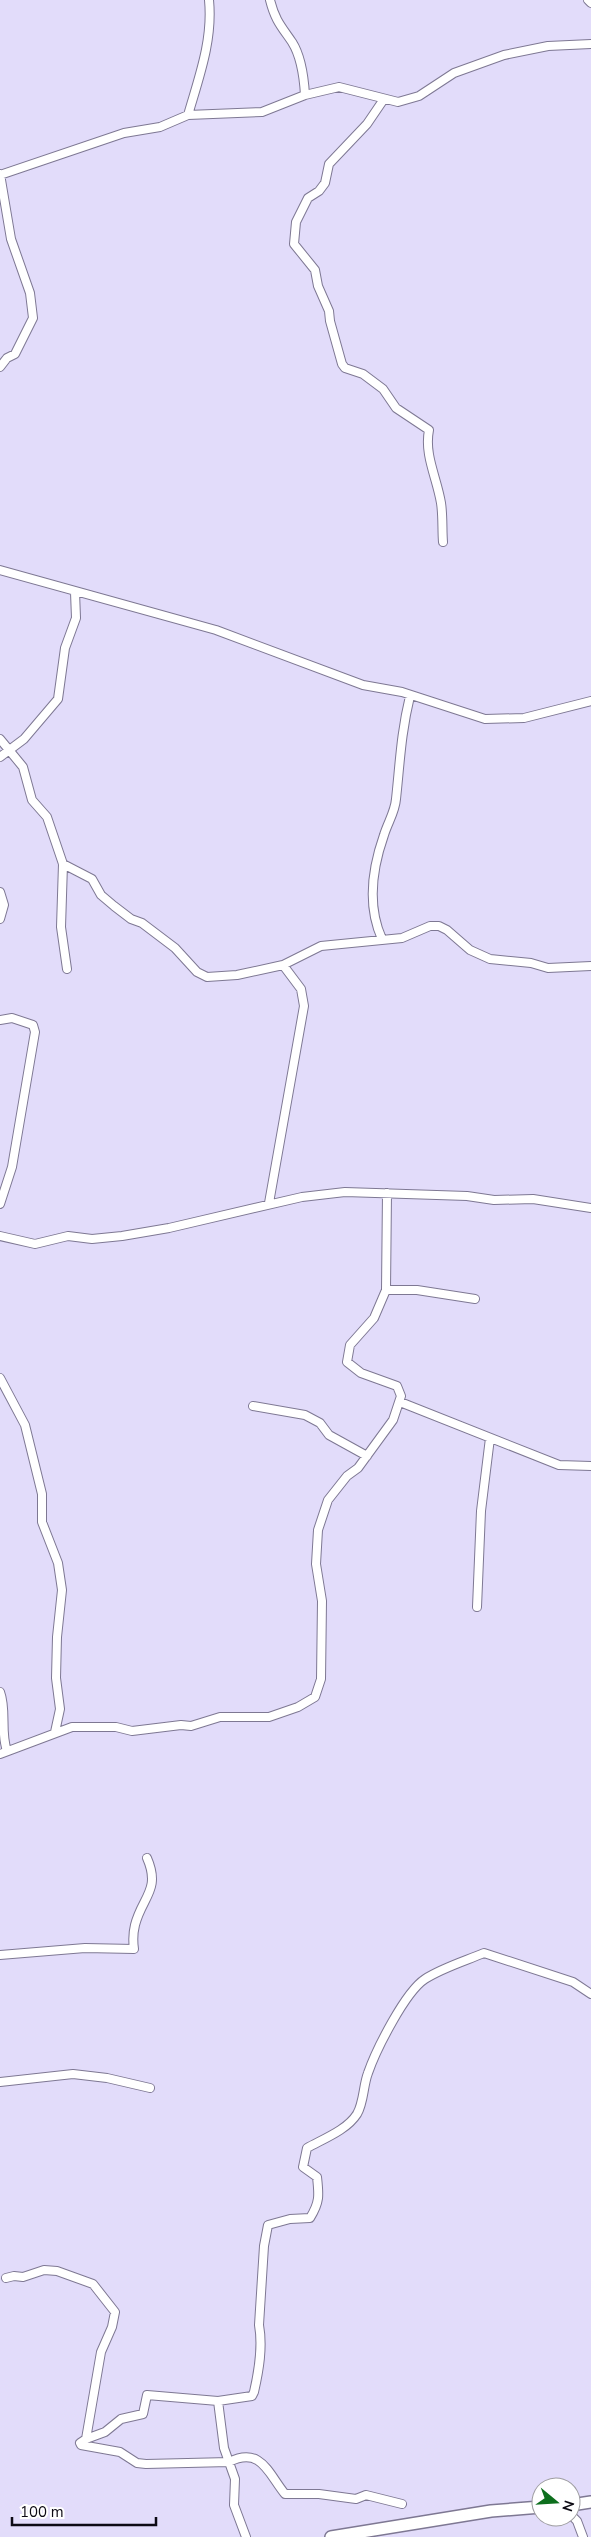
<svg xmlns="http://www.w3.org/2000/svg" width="591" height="2537" font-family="'Nunito Sans',sans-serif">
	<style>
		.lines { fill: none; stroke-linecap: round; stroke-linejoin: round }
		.street-casing { stroke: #7e7893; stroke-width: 10 }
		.secondary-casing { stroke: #7e7893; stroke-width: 14 }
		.street { stroke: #fff; stroke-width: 8 }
		.secondary { stroke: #fff; stroke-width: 11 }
	</style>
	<rect width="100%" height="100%" fill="#e2dcfa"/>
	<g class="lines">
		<defs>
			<path id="street" d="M270 0C275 20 281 26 292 42 301 56 304 78 305 95
				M588 0 591 3
				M384 99 367 124 329 164 325 183 319 191 308 198 296 222 294 244 315 270 318 286 329 311 330 321 342 364 345 368 363 374 383 389 396 408 429 430C424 455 437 478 441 503 443 516 442 530 443 542
				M188 115C199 77 213 40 209 0
				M0 174 11 239 30 293 33 318 15 354 7 358 0 367
				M0 175 124 133 160 127 188 115 262 112 305 95 339 87 398 102 419 96 454 73 504 55 548 46 591 44
				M0 570 216 630 363 685 402 692 485 719 524 718 591 701
				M0 739 23 767 32 800 47 817 63 864 61 927 67 969
				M0 757 24 739 58 699 65 648 76 618 75 592
				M63 864 92 879 101 895 114 906 131 919 142 923 175 948 197 972 207 977 237 975 283 965 321 946 402 938 430 926H439L447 930 470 950 490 959 531 963 548 968 591 966
				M0 892 4 905 0 919
				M382 939C367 906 372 869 384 835 388 822 395 812 396 799 400 762 401 733 410 696
				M0 1020 12 1018 33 1025 35 1032 12 1167 0 1204
				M269 1203 304 1006 301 989 283 965
				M0 1236 35 1244 68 1236 92 1239 122 1236 169 1228 302 1197 345 1192 467 1196 494 1200 533 1199 591 1208
				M386 1290H417L475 1299
				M0 1378 25 1425 42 1494V1522L58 1563 62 1590 57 1637 56 1678 60 1709 55 1732
				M400 1402 559 1465 591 1466
				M253 1406 305 1415 320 1423 329 1435 367 1456
				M477 1607 481 1511 490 1438
				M0 1692C7 1711 0 1731 7 1751
				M0 1754 72 1727H116L132 1731 181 1725 191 1726 220 1717H269L298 1707 315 1697 321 1679 322 1601 316 1564 318 1530 328 1500 347 1476 358 1468 393 1420 401 1396 397 1386 361 1373 347 1362 350 1345 374 1318 386 1290 387 1193
				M0 1955 85 1948 134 1949C133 1942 133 1933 135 1925 142 1897 161 1890 147 1858
				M0 2082 73 2074 107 2078 150 2088
				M6 2278 14 2276 23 2277 44 2270 57 2271 93 2284 115 2312 112 2327 101 2352 86 2439 80 2443 81 2445 120 2452 137 2463 146 2464 229 2462C261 2446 268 2473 285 2494H319L356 2499 366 2495 402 2504
				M218 2401 252 2396 254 2392C259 2370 263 2347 259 2325L264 2246 268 2225 290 2219 310 2218C320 2202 319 2195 317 2177L303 2167 307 2148C323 2139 347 2130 357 2114 364 2102 363 2086 368 2073 376 2050 405 1992 425 1979 442 1968 465 1961 484 1953L573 1982 591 1994
				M86 2439 105 2432 121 2419 143 2414 147 2395 218 2401 224 2448 235 2479 234 2505 246 2537
				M571 2515 577 2521 583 2537"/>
			<path id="secondary" d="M571 2505 591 2502
				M331 2537 491 2511 541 2507"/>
		</defs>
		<use href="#street" class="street-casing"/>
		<use href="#secondary" class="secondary-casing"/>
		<use href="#street" class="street"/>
		<use href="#secondary" class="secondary"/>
	</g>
	<g transform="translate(556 2502) rotate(108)"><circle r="24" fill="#ffffff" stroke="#9e9da1"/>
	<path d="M0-4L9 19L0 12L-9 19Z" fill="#0d6f1d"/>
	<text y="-8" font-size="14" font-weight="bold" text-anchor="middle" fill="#0d0a14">N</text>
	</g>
	<path d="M12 2517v8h144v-8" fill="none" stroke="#0d0a14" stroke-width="2.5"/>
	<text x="20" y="2517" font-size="15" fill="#0d0a14" stroke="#ffffff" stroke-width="4" paint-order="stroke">100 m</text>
</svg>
